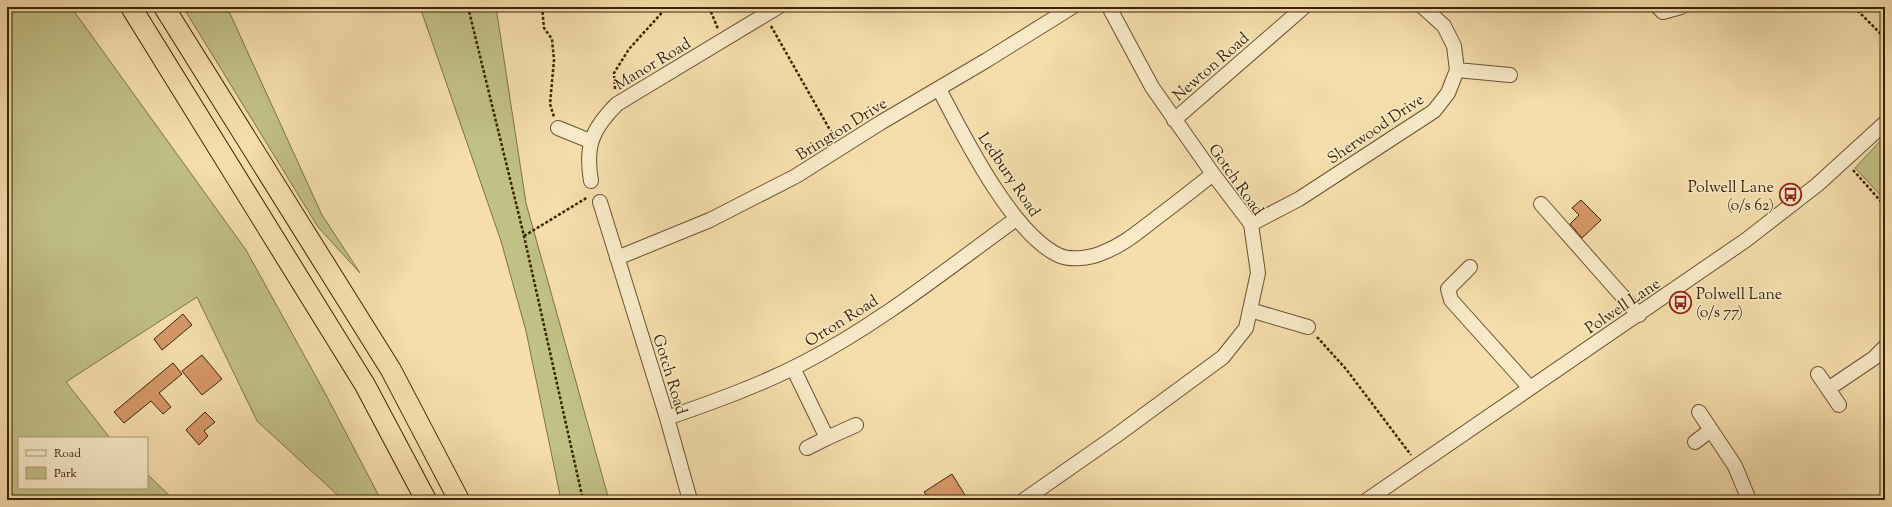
<svg xmlns="http://www.w3.org/2000/svg" width="1892" height="507" font-family="'Sorts Mill Goudy',serif">
	<style>
		.green { fill: #c1c086; stroke: #7e7246 }
		.building { fill: #d69868; stroke: #3b2306 }
		.lines { fill: none; stroke-linecap: round; stroke-linejoin: round }
		.minor-casing { stroke: #6a5230; stroke-width: 16 }
		.highway-casing { stroke: #3b2306; stroke-width: 22 }
		.path { stroke: #3b2306; stroke-width: 2.5; stroke-dasharray: 3 2; stroke-linecap: butt }
		.minor { stroke: #f8eac9; stroke-width: 14 }
		.highway { stroke: #f5deac; stroke-width: 20 }
		.labels { text-anchor: middle; stroke-width: 3; stroke-linejoin: round; paint-order: stroke }
		.street-label { font-size: 16px; fill: #3b2306; stroke: #f8eac9 }
		.poi-label { font-size: 16px; fill: #3b2306; stroke: #f8eac9; text-anchor: end }
	</style>
	<rect width="100%" height="100%" fill="#f5deac"/>
	<filter id="stains"><feTurbulence type="fractalNoise" baseFrequency=".005" numOctaves="4"/><feColorMatrix values="0 0 0 0 .2 0 0 0 0 .09 0 0 0 0 .02 0 0 0 .5 -.17"/></filter>
	<radialGradient id="worn" r=".72"><stop offset=".6" stop-color="#630" stop-opacity="0"/><stop offset="1" stop-color="#630" stop-opacity=".3"/></radialGradient>
	<path class="green" d="M7 7H71L246 250 325 393 381 500H343L257 421 197 297 66 382 110 438H19V488H147V474L174 500H7Z
		M183 7H227L322 215 360 273 318 227Z
		M420 7H496L526 203 609 500H561L526 331 501 241Z
		M1885 136V200L1855 168Z"/>
	<path class="building" d="M1581 200 1601 220 1582 238 1570 224 1579 215 1572 208Z
		M183 314 192 325 162 350 154 339Z
		M202 355 222 379 202 395 182 371Z
		M173 363 182 374 159 393 171 407 163 414 151 401 124 423 114 412Z
		M205 412 215 422 204 431 208 436 199 445 186 430Z
		M952 474 968 500H930L924 492Z"/>
	<g class="lines">
		<defs>
			<path id="minor" d="M1658 7 1663 12 1681 7
				M1457 70 1510 75
				M939 89C963 135 1011 232 1058 255 1070 261 1090 258 1102 253 1123 245 1138 232 1155 219 1175 204 1194 189 1213 174
				M1174 120 1304 7
				M558 128 590 141
				M591 181C585 146 592 129 617 104L778 7
				M600 202 667 418 690 500
				M1541 204 1639 315
				M1251 224 1299 199 1434 111 1448 93 1457 70 1454 46 1444 26 1423 7
				M617 258 710 220 796 176 880 123 987 60 1072 7
				M1470 267 1448 289 1451 300 1530 388
				M1250 310 1308 327
				M793 368 827 438 807 448
				M1818 374 1839 405
				M1828 389 1874 358 1885 347
				M1699 412 1735 466 1749 500
				M667 418C713 402 761 385 805 362 880 323 947 269 1016 219
				M827 438 856 425
				M1695 442 1711 430
				M1024 500 1117 435 1223 357 1246 328 1258 273 1251 224 1213 174 1152 87 1109 7
				M1367 500 1746 240 1817 185 1885 123"/>
			<path id="highway" d="M131 7 365 385 426 500
				M164 7 391 370 459 500"/>
		</defs>
		<use href="#minor" class="minor-casing"/>
		<use href="#highway" class="highway-casing"/>
		<path class="path" d="M468 7 524 236 583 500
			M542 7 544 28 552 39 554 60 550 104 554 117
			M709 7 718 29
			M1854 7 1885 38
			M771 26 834 137
			M615 89 614 73 629 49 667 7
			M1853 170 1885 206
			M524 236 588 197
			M1317 337 1346 369 1411 455"/>
		<use href="#minor" class="minor"/>
		<use href="#highway" class="highway"/>
	</g>
	<defs>
		<symbol id="bus-ring" viewBox="-11 -11 22 22"><circle r="9.5" fill="#f8eac9" stroke="#8f2418" stroke-width="1.5"/><path d="M-5-6H5V4H4V6H2V4H-2V6H-4V4H-5ZM-3.5-4V0h7V-4ZM-3.5 1.2v1.5H-2V1.2ZM2 1.2v1.5H3.5V1.2Z" fill="#8f2418"/></symbol>
	</defs>
	<g fill-rule="evenodd">
		<use href="#bus-ring" x="1778" y="182" width="25" height="25"/>
		<use href="#bus-ring" x="1668" y="290" width="25" height="25"/>
	</g>
	<g class="labels">
		<g class="street-label">
			<text transform="translate(652 63) rotate(-31)" y="6">Manor Road</text>
			<text transform="translate(1210 66) rotate(-41)" y="6">Newton Road</text>
			<text transform="translate(841 128) rotate(-32)" y="6">Brington Drive</text>
			<text transform="translate(1375 128) rotate(-34)" y="6">Sherwood Drive</text>
			<text transform="translate(1010 174) rotate(56)" y="6">Ledbury Road</text>
			<text transform="translate(1237 179) rotate(55)" y="6">Gotch Road</text>
			<text transform="translate(1622 305) rotate(-34)" y="6">Polwell Lane</text>
			<text transform="translate(841 320) rotate(-32)" y="6">Orton Road</text>
			<text transform="translate(671 374) rotate(73)" y="6">Gotch Road</text>
		</g>
		<g class="poi-label">
			<text x="1774" y="192">Polwell Lane<tspan x="1774" dy="18">(o/s 62)</tspan></text>
			<text x="1696" y="299" text-anchor="start">Polwell Lane<tspan x="1696" dy="18">(o/s 77)</tspan></text>
		</g>
	</g>
	<rect width="1892" height="507" fill="none" stroke="#f5deac" stroke-width="24"/>
	<rect x="8" y="8" width="1876" height="491" fill="none" stroke="#3b2306" stroke-width="2"/>
	<rect x="12" y="12" width="1868" height="483" fill="none" stroke="#3b2306"/>
	<rect x="18" y="437" width="130" height="52" fill="#f8eac9" stroke="#ac9a7b"/>
	<rect x="26" y="450" width="20" height="6" fill="#f8eac9" stroke="#ac9a7b"/>
	<text x="54" y="457" font-size="12" fill="#3b2306">Road</text>
	<rect x="26" y="467" width="20" height="12" fill="#c1c086" stroke="#ac9a7b"/>
	<text x="54" y="477" font-size="12" fill="#3b2306">Park</text>
	<rect width="100%" height="100%" filter="url(#stains)"/>
	<rect width="100%" height="100%" fill="url(#worn)"/>
</svg>
